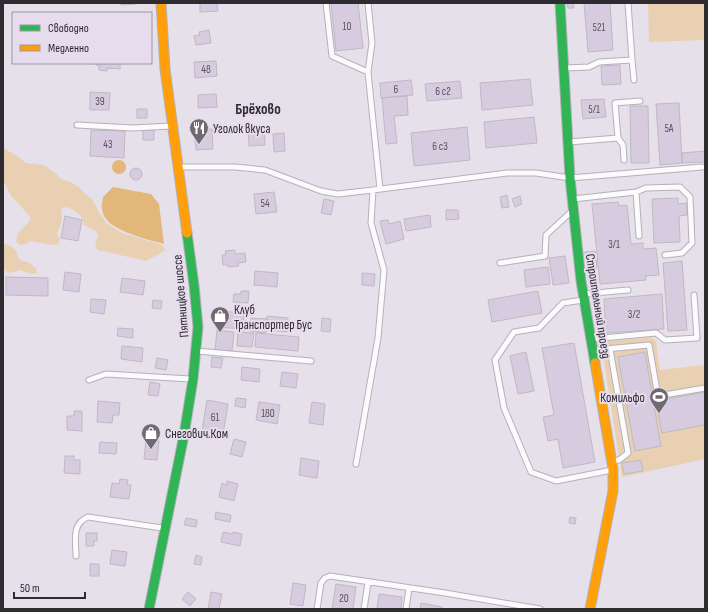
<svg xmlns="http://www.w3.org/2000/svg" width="708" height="612" font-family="'Sofia Sans Condensed',sans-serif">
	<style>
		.green { fill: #ead0b2 }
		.water { fill: #e3b77a }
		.building { fill: #d7cbe0; stroke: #bdbac1 }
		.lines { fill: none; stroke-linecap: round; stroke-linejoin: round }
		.lane-casing { stroke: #b5b1b8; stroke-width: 7 }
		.fast-casing { stroke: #b5b1b8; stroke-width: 11 }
		.slow-casing { stroke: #b5b1b8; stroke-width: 11 }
		.lane { stroke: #fbfafc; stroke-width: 5 }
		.fast { stroke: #30b455; stroke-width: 9 }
		.slow { stroke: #ff9f0a; stroke-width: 9 }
		.labels { text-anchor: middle; stroke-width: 4; stroke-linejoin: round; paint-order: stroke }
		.number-label { font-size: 11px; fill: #58535d }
		.poi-label { font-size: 13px; fill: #2e2b31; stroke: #e6dced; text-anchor: start }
		.street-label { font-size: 13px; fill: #2e2b31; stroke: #e6dced }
		.quarter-label { font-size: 15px; font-weight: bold; fill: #2e2b31; stroke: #e6dced }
	</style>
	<rect width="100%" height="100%" fill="#e5e0e9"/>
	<path class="green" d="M648 3H705V40L649 42Z
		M3 146 8 151 17 156 26 163 43 165 53 171 61 179 71 182 80 188 84 193 92 199 100 214 106 223 122 233 162 245 165 250C159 255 152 257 146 261L98 250 95 246 98 236 96 231 84 225C83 215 75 210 66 207L61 209C64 221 60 224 57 235L60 239 58 244 52 245 30 241 26 244 20 245 16 241C19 227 26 229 31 218L19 204 11 196 3 180Z
		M3 243C12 247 17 247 18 258L22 261 28 262 36 268 37 273 32 274 20 270 9 273 4 270H3Z
		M651 337 656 341 660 370 705 365V459L622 477 601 342Z"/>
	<path class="water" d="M112 167a7 7 0 1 1 14 0a7 7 0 1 1-14 0Z
		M113 187 151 194 159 204 164 244C147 239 103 230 102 209 101 205 103 201 103 197Z"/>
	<path class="building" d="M121 3H136V4L121 5Z
		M200 3H217L218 11 200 12Z
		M331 3H358L363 48 336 51Z
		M567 3H573L574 8H568Z
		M584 3H610L613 50 588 52Z
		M209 30 211 43 196 45 194 36 200 35 199 32Z
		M216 61 217 76 195 78 194 62Z
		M96 63H120V69L107 68V71L99 70V65H96Z
		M620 65 621 84 602 85 601 66Z
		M530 79 533 105 482 110 480 83Z
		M411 80 413 95 381 98 380 83Z
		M460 81 462 98 427 101 425 84Z
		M90 92 110 93 109 110H90Z
		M216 94 217 107 198 108V95Z
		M407 96 408 115 394 116 397 143 386 144 382 98Z
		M604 99 606 117 583 119 581 100Z
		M679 103 682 163 660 165 656 104Z
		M630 106H648L649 163H631Z
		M137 109H147V118H137Z
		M534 117 537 143 486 148 484 122Z
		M264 127 265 145 249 146 248 128Z
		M467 127 470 160 414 166 411 133Z
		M212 129 213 149 196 150 194 130Z
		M91 130 125 131 124 158 90 156Z
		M143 130H154V140H143Z
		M284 133 285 151 274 152 273 134Z
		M705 151V162L682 163V153Z
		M130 174a6 6 0 1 1 12 0a6 6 0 1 1-12 0Z
		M274 192 277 212 256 214 254 194Z
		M507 195 509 207 502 208 500 197Z
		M520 196 522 204 515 207 512 199Z
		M678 198V204L687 203V215L679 216 680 242 654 243 652 199Z
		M324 199 334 201 331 215 321 213Z
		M618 202 619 206 627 205 631 244 643 243V249L656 248 659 275 645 276 646 280 600 284 592 204Z
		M446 210H458L459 219 446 220Z
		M430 215 431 227 406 231 404 219Z
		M65 216 82 220 78 241 61 238Z
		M388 220 389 224 400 221 404 239 386 244 380 221Z
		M235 250V254L245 253 246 262 238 263 239 266 228 267V265H223L222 255H226L225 251Z
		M595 251 597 268 587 269 585 252Z
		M565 256 569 283 553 285 549 258Z
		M682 261 687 330 668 331 663 263Z
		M548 267 550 284 526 287 524 270Z
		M255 271 278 273 277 287 254 285Z
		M65 272 81 274 79 292 63 290Z
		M362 273 375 274 374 286 362 285Z
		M6 277 48 278V296L6 295Z
		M122 278 145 281 143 295 120 292Z
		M241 291H249L248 303 233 302 234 294H241Z
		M538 291 542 313 492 322 488 300Z
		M662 294 664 329 606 333 604 299Z
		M91 299 106 300 104 314 90 312Z
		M153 300 162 301 161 309 152 308Z
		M218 311 244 313 243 329 217 327Z
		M267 316 288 318 287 332 266 330Z
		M251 318 267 319 266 333 250 331Z
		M322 318 331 319 330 332 321 331Z
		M118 328 133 329V338L117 336Z
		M217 330 234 332 232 351 215 350Z
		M238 332 254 333 252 347 237 346Z
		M256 333 299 337 298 351 255 347Z
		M574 343 595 462 563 468 558 439 548 441 543 417 554 415 542 348Z
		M122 346 143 348 142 362 121 359Z
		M526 352 534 391 518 394 510 356Z
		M645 352 661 446 635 451 618 357Z
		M212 357 223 358 221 368 211 367Z
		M157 358 168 360 166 370 155 368Z
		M242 367 260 369 259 382 241 380Z
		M282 372 298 374 296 388 280 386Z
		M150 382 160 384 158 396 148 395Z
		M705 392V425L662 433 656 401Z
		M236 398 246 399 245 408 235 406Z
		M207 400 228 404 223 434 202 431Z
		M98 401 120 403 119 415H113L112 423 97 422Z
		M259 402 280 405 277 424 256 420Z
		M312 402 325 404 323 425 309 423Z
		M74 411H82V431L67 430V416H74Z
		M148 428 156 429 155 432 157 433V438H148Z
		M146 439 159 441 157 460 144 459Z
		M234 439 246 442 242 457 230 454Z
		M100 442 117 443 116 454 99 453Z
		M65 456H74V460H80V474L64 473Z
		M301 458 319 461 317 478 299 475Z
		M641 460 643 471 624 474 622 463Z
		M120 479 128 480 127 485H131L129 499 110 497 112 483 119 484Z
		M227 481 238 484 234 501 219 497 222 483 227 485Z
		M216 512 231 515 230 522 215 519Z
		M570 517 576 518 575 524 569 523Z
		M186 518 197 520 196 527 184 525Z
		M223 532 233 534V532L242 534 240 546 221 542Z
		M86 533H97V541H94V546H86Z
		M112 550 127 552 125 566 110 564Z
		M196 555 202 557 201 565 194 564Z
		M90 564H99V576H90Z
		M293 583 306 585 303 606 290 604Z
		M336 584 356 587 353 609H332Z
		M188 592 196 599 190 606 182 599Z
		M211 592 222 594 219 609H208Z
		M379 594 402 597 401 609H377Z
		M421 603 442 607V609H420Z"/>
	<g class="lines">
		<defs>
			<path id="lane" d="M326 3 332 56 368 72
				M368 3 372 43 368 72 380 189
				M632 60 634 80
				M565 68 589 67 599 62 632 60 628 3
				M77 125 133 128 171 126
				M618 138 623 145 624 160
				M569 142 618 138 615 103 640 101
				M179 167H235L265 170 321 191 338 194 373 190 507 173H536L570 178 702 167
				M636 192 639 236
				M573 199 636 192 646 188 680 187 690 197 692 243 682 253 665 255
				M500 263 545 256 546 235 571 212
				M584 294 628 290
				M583 300 563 303 539 328 514 332 495 360 504 408 531 472 556 481 612 470
				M592 339 656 333 665 340 697 338 694 295
				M610 349 628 453 619 460 612 461
				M594 350 649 345 658 396 705 388
				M197 351 311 361
				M89 380 106 374 190 379
				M356 464 378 338 384 270 371 223 373 190
				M76 556C76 541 71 524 88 517L162 528
				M317 609 321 583 325 578 330 576 445 593 540 609
				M364 609 368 583
				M406 609 409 588"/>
			<path id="fast" d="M560 3 570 178 581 281 595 363
				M149 609 184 435 193 379 198 327 194 285 187 233"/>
			<path id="slow" d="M161 3 165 69 187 233
				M590 609 613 491V469L595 363"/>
		</defs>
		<use href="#lane" class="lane-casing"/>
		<use href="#fast" class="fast-casing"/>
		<use href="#slow" class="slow-casing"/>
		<use href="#lane" class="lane"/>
		<use href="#fast" class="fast"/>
		<use href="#slow" class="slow"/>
	</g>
	<defs>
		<symbol id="restaurant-pin" viewBox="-11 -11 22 30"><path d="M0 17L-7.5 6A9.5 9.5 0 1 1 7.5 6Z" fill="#6e6a71" stroke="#e6dced"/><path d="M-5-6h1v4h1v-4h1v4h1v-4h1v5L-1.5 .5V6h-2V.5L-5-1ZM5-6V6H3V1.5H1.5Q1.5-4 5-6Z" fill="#fff"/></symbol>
		<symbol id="shop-pin" viewBox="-11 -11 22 30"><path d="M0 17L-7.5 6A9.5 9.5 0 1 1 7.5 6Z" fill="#6e6a71" stroke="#e6dced"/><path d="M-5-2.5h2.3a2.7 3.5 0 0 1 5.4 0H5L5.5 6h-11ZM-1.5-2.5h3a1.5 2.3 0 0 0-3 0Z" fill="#fff"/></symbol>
		<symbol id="stadium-pin" viewBox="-11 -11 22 30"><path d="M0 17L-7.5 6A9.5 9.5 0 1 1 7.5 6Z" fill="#6e6a71" stroke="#e6dced"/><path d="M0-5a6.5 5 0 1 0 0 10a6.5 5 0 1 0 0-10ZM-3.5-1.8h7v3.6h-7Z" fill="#fff"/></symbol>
	</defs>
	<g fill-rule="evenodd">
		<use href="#restaurant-pin" x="188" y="117" width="22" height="30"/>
		<use href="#shop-pin" x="209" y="305" width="22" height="30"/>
		<use href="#stadium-pin" x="648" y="386" width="22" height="30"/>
		<use href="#shop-pin" x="140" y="422" width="22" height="30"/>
	</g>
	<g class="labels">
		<g class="number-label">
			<text x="347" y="30">10</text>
			<text x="599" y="31">521</text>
			<text x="206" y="73">48</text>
			<text x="396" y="93">6</text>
			<text x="443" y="95">6 с2</text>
			<text x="100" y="105">39</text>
			<text x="594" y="113">5/1</text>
			<text x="669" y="132">5А</text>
			<text x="108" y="148">43</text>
			<text x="440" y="150">6 с3</text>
			<text x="265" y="207">54</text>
			<text x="614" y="248">3/1</text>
			<text x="634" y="318">3/2</text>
			<text x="268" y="417">180</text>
			<text x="215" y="421">61</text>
			<text x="344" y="602">20</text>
		</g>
		<g class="poi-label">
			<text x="213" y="133">Уголок вкуса</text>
			<text x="234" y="314">Клуб<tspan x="234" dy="15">Транспортер Бус</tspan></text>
			<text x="645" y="402" text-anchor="end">Комильфо</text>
			<text x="165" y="438">Снегович.Ком</text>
		</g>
		<g class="street-label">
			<text transform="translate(180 296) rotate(-95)" y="5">Пятницкое шоссе</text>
			<text transform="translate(599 306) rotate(81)" y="5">Строительный проезд</text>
		</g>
		<g class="quarter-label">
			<text x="258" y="114">Брёхово</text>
		</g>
	</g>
	<rect width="708" height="612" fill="none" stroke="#2e2b31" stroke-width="8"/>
	<rect x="12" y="12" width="140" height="52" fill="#e6dced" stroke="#9c95a2"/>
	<rect x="20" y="25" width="20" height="6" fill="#30b455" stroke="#9c95a2"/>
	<text x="48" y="32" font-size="12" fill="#2e2b31">Свободно</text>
	<rect x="20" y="45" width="20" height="6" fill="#ff9f0a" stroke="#9c95a2"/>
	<text x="48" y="52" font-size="12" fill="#2e2b31">Медленно</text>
	<path d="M14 592v6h71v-6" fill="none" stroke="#2e2b31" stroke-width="2"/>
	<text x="20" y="592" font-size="12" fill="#2e2b31" stroke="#e6dced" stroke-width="3" paint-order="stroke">50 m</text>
</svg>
